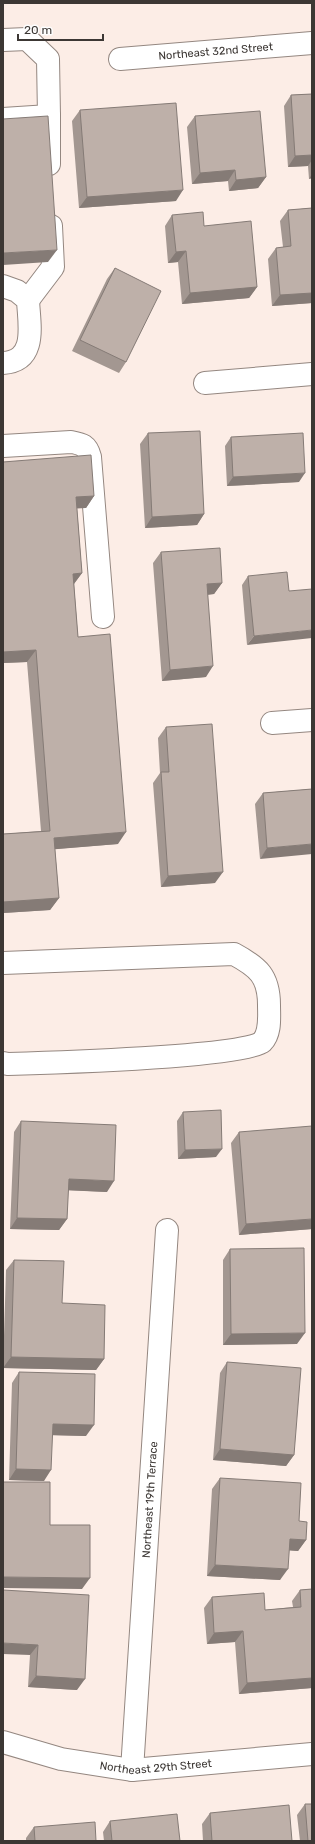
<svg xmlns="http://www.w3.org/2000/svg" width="315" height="1844" font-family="Rubik,sans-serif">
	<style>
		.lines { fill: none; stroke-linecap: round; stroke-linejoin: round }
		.minor-casing { stroke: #948780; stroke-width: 24 }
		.minor { stroke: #fff; stroke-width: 22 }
		.wall { fill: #a39791 }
		.shaded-wall { fill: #857b76 }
		.building { fill: #beb0a9; stroke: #857b76 }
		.labels { text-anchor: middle; stroke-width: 3; stroke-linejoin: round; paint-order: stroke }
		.street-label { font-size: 11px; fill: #3c3734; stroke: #fdfdfd }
	</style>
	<rect width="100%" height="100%" fill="#fcede6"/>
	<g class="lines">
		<defs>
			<g id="minor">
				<path d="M3 40 27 39 48 59 49 116 3 119"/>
				<path id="s1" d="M120 59 312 43"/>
				<path d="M49 116V164"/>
				<path d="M3 286 17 291 28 300C29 324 38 361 3 363"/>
				<path d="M28 300 53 267 51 226"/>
				<path d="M205 383 312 374"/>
				<path d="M3 446 71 442C82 444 87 445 90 457L103 617"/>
				<path d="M272 723 312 720"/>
				<path d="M3 963 234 954C258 967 269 976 269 1005 269 1017 271 1033 262 1042 246 1057 43 1063 8 1064L3 1063"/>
				<path id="s2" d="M3 1742 61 1759 132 1770 312 1754"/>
				<path id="s3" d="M132 1770 167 1230"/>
			</g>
		</defs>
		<use href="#minor" class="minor-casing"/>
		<use href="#minor" class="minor"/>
	</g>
	<path class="wall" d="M312 94V178L309 179 308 166 288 167 284 106 291 95Z
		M80 110 176 201 79 208 72 121Z
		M195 116 266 177 258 188 229 191 228 181 192 184 187 127Z
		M312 208V303L272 306 268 259 276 248 283 247 280 221 288 210Z
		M172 215 204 226 257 287 249 298 182 304 178 262 168 263 165 226Z
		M115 268 126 362 119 373 72 351 107 279Z
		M148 433 204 514 197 525 145 528 140 444Z
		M231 437 299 482 227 486 225 446Z
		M3 462 94 496 86 508H77L82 573 74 584 78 637 118 844 55 849 59 898 50 910 3 913V834L41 831 27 662 3 663Z
		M161 552 222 583 214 594 208 595 206 677 162 681 153 563Z
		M248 576 289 591 247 645 242 585Z
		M166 727 215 883 161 887 153 783 160 773 158 738Z
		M312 789 260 859 255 804 263 793Z
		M183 1112 216 1157 178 1159 177 1121Z
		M21 1121 107 1192 68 1190 67 1219 59 1230 10 1229 14 1132Z
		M239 1132 312 1229 239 1235 231 1143Z
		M230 1249 297 1344 223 1345V1260Z
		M14 1260 62 1303 104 1359 96 1370 3 1368 6 1270Z
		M227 1362 294 1455 286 1466 213 1460 220 1373Z
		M19 1372 86 1436 52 1435 44 1481 9 1480 12 1383Z
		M220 1478 299 1521 306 1540 298 1551 289 1550 280 1580 207 1576 212 1489Z
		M312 1589V1688L239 1694 235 1642 207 1644 204 1608 212 1597 265 1610 293 1607 292 1601 300 1590Z
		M3 1590 77 1690 28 1687 30 1655Z
		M305 1804 312 1841H300L297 1815Z
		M210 1813 292 1841H203L202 1824Z
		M110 1821 180 1841H104L103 1832Z
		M34 1827 96 1841H26V1838Z"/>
	<path class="shaded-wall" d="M312 155V160L308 166 288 167 295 156Z
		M235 170 228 181 192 184 200 173Z
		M312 174V178L309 179Z
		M266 177 258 188 229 191 236 180Z
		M183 190 176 201 79 208 87 197Z
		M57 250 48 262 3 265V253Z
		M186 251 178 262 168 263 176 252Z
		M257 287 249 298 182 304 190 293Z
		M312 293V303L272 306 280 295Z
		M305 473 299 482 227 486 233 477Z
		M94 496 86 508 67 509 76 497Z
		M204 514 197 525 145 528 152 517Z
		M82 573 73 585V574Z
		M222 583 214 594 199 595 207 584Z
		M312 630V638L247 645 254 636Z
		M36 650 27 662 3 663V652Z
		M213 666 206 677 162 681 170 670Z
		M126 832 118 844 46 850 54 838Z
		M312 844V854L260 859 267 848Z
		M223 872 215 883 161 887 168 876Z
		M59 898 50 910 3 913V902Z
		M222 1149 216 1157 178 1159 185 1150Z
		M69 1179 114 1181 107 1192 61 1190Z
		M17 1218 67 1219 59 1230 10 1229Z
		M312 1219V1229L239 1235 246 1224Z
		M305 1333 297 1344 223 1345 231 1334Z
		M11 1357 104 1359 96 1370 3 1368Z
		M53 1424 94 1425 86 1436 45 1435Z
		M220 1449 294 1455 286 1466 213 1460Z
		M16 1469 51 1470 44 1481 9 1480Z
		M290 1539 306 1540 298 1551 282 1550Z
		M215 1565 288 1569 280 1580 207 1576Z
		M3 1577 90 1578 82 1589 3 1588Z
		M243 1631 235 1642 207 1644 214 1633Z
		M3 1643 38 1645 30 1655 3 1654Z
		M36 1676 85 1679 77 1690 28 1687Z
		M312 1678V1688L239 1694 247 1683Z"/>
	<path class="building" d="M312 94V155L295 156 291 95Z
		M176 103 183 190 87 197 80 110Z
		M260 111 266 177 236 180 235 170 200 173 195 116Z
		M48 116 57 250 3 253V119Z
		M312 208V293L280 295 276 248 291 246 288 210Z
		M203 212 204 226 251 221 257 287 190 293 186 251 176 252 172 215Z
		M115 268 161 291 126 362 80 340Z
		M200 431 204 514 152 517 148 433Z
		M303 433 305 473 233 477 231 437Z
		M91 455 94 496 76 497 82 573 73 574 78 637 110 634 126 832 54 838 59 898 3 902V834L50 831 36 650 3 652V462Z
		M220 548 222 583 207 584 213 666 170 670 161 552Z
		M287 572 289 591 312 589V630L254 636 248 576Z
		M212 724 223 872 168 876 161 772H169L166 727Z
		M312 789V844L267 848 263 793Z
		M221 1110 222 1149 185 1150 183 1112Z
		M21 1121 116 1125 114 1181 69 1179 67 1219 17 1218Z
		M312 1126V1219L246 1224 239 1132Z
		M304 1248 305 1333 231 1334 230 1249Z
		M14 1260 64 1261 62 1303 105 1305 104 1359 11 1357Z
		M227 1362 301 1368 294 1455 220 1449Z
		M19 1372 95 1374 94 1425 53 1424 51 1470 16 1469Z
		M220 1478 301 1483 299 1521 307 1522 306 1540 290 1539 288 1569 215 1565Z
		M3 1482H50V1525H90V1578L3 1577Z
		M312 1589V1678L247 1683 243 1631 214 1633 212 1597 264 1593 265 1610 301 1607 300 1590Z
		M3 1590 89 1595 85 1679 36 1676 38 1645 3 1643Z
		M305 1804H312V1841H308Z
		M289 1805 292 1841H212L210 1813Z
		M177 1814 180 1841H112L110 1821Z
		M95 1822 96 1841H35L34 1827Z"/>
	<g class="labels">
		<g class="street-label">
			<text dy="4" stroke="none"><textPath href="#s1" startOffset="96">Northeast 32nd Street</textPath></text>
			<text dy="4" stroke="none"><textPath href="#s3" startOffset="271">Northeast 19th Terrace</textPath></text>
			<text dy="4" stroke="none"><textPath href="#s2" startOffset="156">Northeast 29th Street</textPath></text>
		</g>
	</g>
	<rect width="315" height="1844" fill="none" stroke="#3c3734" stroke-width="8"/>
	<path d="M18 34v6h85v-6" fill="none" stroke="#3c3734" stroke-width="2"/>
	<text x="24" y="34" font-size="12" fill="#3c3734" stroke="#fdfdfd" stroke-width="3" paint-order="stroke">20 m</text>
</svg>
